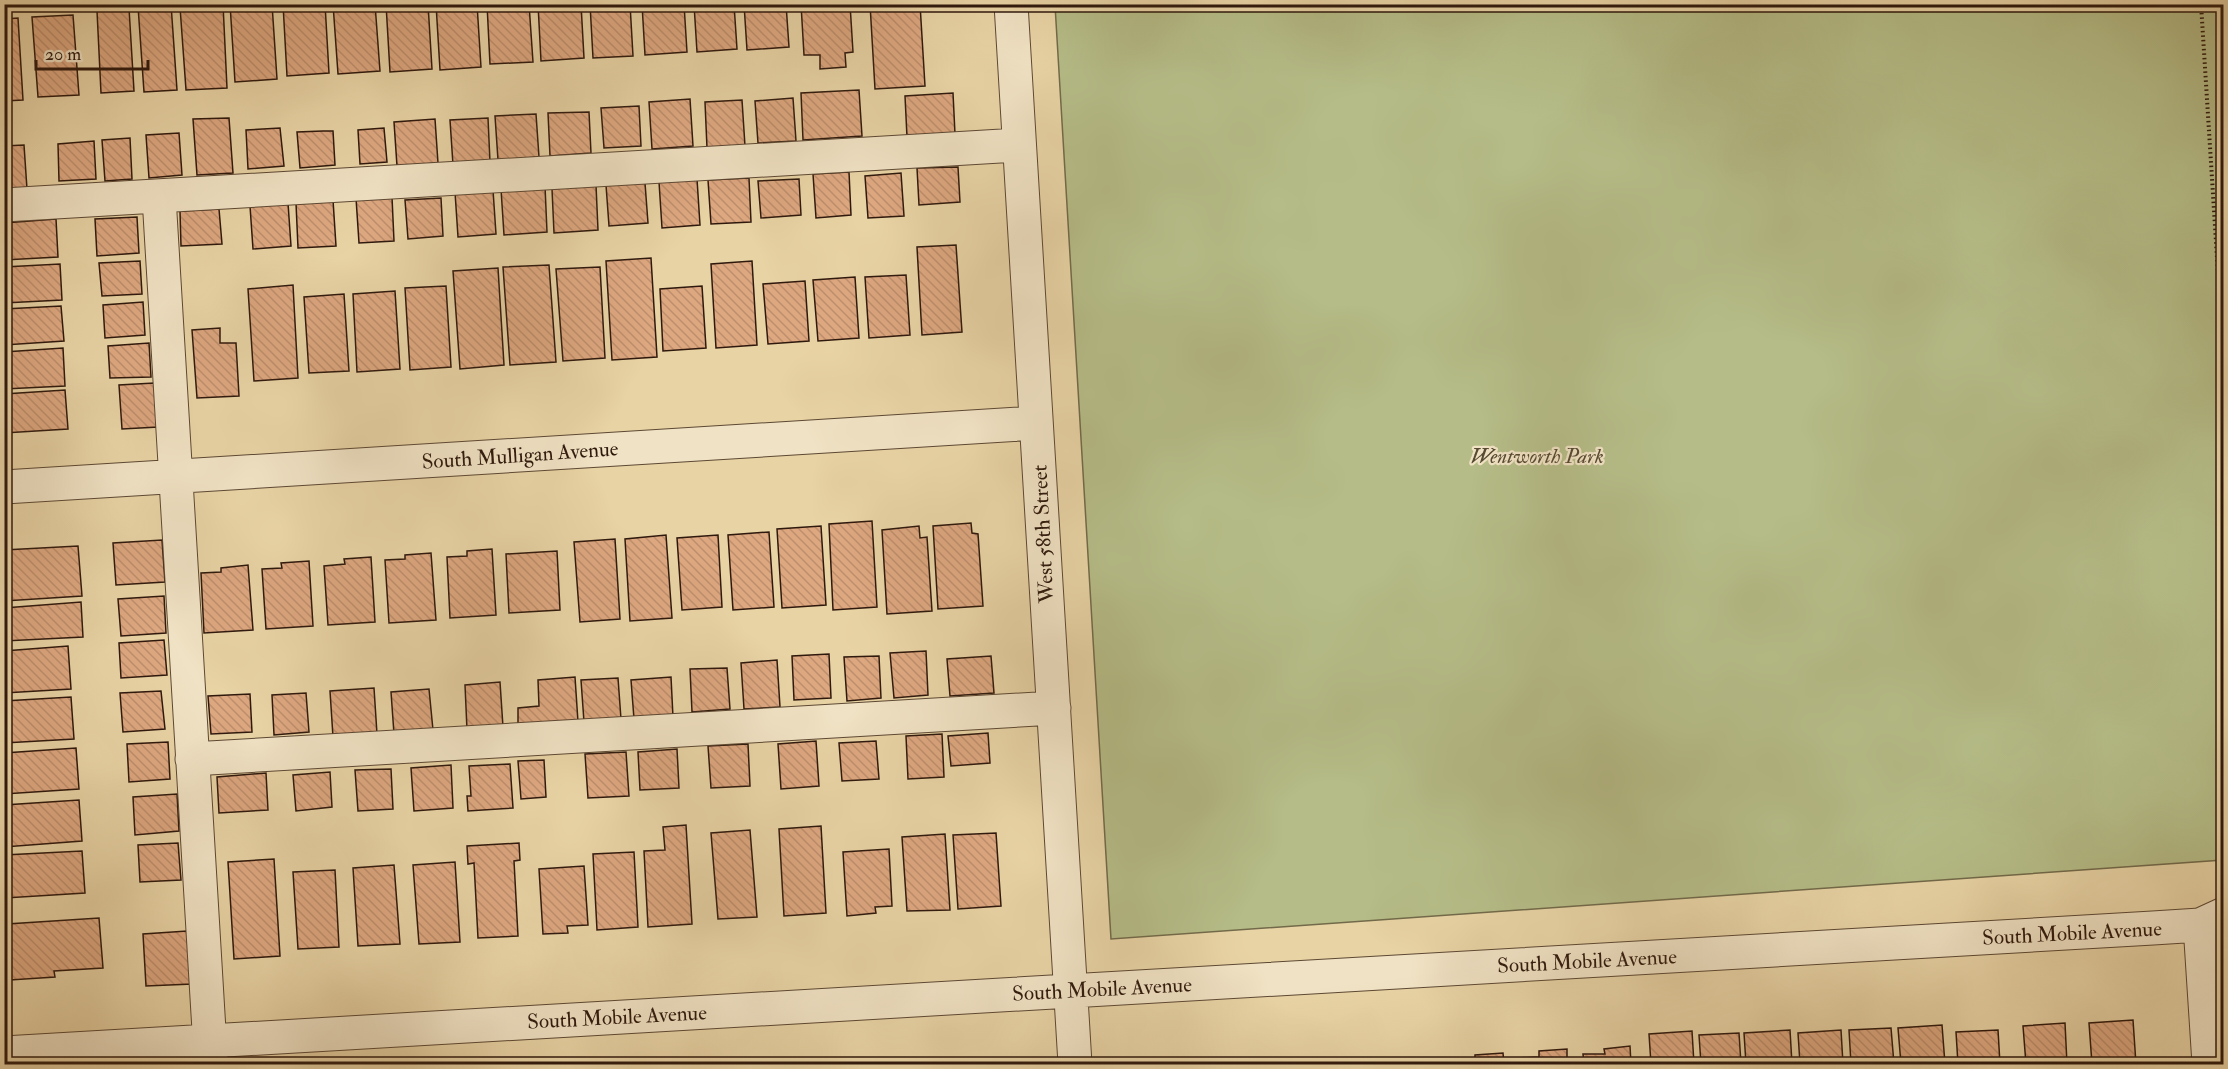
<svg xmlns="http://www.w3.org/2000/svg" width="2228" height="1069" font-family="'IM FELL Double Pica',serif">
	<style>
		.park { fill: #b5bc87; stroke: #726a4a; stroke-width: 1.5 }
		.building { fill: url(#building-back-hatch); stroke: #2f190d; stroke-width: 1.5 }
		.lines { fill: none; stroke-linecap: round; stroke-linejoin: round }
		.minor-casing { stroke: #5d4833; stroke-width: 35 }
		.path { stroke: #2f190d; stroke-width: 4; stroke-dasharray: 1.5 3; stroke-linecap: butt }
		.minor { stroke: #f0e2c4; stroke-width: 33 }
		.labels { text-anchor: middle; stroke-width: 4.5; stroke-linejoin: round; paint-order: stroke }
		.street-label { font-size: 21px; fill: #2f190d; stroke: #f0e2c4 }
		.park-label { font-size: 21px; font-style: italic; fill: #574a32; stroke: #f0e2c4 }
	</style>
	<defs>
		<pattern id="building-back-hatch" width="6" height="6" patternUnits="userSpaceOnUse" patternTransform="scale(1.5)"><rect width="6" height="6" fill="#dda780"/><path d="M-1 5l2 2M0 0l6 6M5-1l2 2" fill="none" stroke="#be8f6d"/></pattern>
	</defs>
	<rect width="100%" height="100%" fill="#e8d3a5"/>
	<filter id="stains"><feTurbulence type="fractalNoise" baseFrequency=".00333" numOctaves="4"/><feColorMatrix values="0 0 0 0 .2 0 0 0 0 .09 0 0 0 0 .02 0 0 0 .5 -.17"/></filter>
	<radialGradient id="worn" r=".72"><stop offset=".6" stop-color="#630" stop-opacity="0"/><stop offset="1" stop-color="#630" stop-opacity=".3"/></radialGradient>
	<path class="park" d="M1055 5H2223V860L1111 939Z"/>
	<path class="building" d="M171 4 177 90 144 92 138 6Z
		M223 4 227 88 186 90 180 7Z
		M230 4H272L277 79 235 82Z
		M283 4H325L329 73 287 76Z
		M333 4H375L380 71 338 74Z
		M386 4H428L432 69 390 72Z
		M436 4H477L481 67 440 70Z
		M487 4H529L533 62 490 64Z
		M538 4H581L584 58 541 61Z
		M590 4H630L633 56 593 58Z
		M642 4H684L687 52 645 55Z
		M694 4H734L737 49 697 52Z
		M744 4H786L789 47 747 50Z
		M801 4H850L853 52 845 53 846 67 820 69V55H804Z
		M870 4H920L925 86 875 89Z
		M129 8 134 91 101 93 97 11Z
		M73 15 79 95 38 97 32 17Z
		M18 18 23 100 4 101V19Z
		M859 90 862 136 803 140 801 93Z
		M953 93 955 134 907 137 905 96Z
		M793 98 796 141 758 143 755 101Z
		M690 99 693 146 652 149 649 102Z
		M742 100 745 146 707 148 705 102Z
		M639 106 641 146 604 148 601 108Z
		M589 112 591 153 550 156 548 113Z
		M536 114 539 157 498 160 495 116Z
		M229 118 233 173 197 175 193 119Z
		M488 118 490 162 453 165 450 120Z
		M435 119 438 163 397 166 394 122Z
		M280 128 284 166 248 169 246 130Z
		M384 128 387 162 360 164 358 130Z
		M323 131H333L335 165 300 168 297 132Z
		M179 133 182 175 149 178 146 135Z
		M130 138 132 179 105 181 102 140Z
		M94 141 96 179 59 181 58 144Z
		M24 145 27 189 4 190V146Z
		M958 167 960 202 919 205 917 168Z
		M849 172 851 215 816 218 813 174Z
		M901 173 904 216 868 218 865 176Z
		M749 178 751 222 711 224 708 180Z
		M697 179 700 225 662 228 659 182Z
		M799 179 801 215 761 218 758 181Z
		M645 183 648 223 609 226 606 185Z
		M596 185 598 230 554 233 552 189Z
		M545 186 547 232 504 235 501 189Z
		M493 190 496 234 458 237 455 192Z
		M392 197 394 241 359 243 356 198Z
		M441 198 443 236 408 239 405 200Z
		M333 200 336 246 298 248 296 203Z
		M288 203 291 246 253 249 250 206Z
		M219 209 222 244 181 246 180 211Z
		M137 217 139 253 97 256 95 219Z
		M56 219 58 257 4 260V223Z
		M956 245 962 332 922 335 917 247Z
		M651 258 657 357 612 360 606 261Z
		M140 261 142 294 102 296 99 263Z
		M752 261 757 345 716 348 711 264Z
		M60 264 62 300 4 303V267Z
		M549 265 556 362 510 365 503 267Z
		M600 267 605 358 563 361 556 269Z
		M498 268 504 365 460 369 453 271Z
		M906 275 910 335 869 338 865 277Z
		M855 277 859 338 818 341 813 280Z
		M805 281 809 341 768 344 763 284Z
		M293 285 298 378 254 381 248 289Z
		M446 286 451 367 410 370 405 288Z
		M702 286 706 348 663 351 660 289Z
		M395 291 400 369 357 372 353 294Z
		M344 294 349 371 309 373 304 297Z
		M143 302 145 335 105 338 103 305Z
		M61 306 64 341 4 345V309Z
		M220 328V343H236L239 396 197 398 192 330Z
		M149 343 151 377 110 378 108 346Z
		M63 348 65 386 4 389V352Z
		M154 383 158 427 122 429 119 385Z
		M65 390 68 429 4 433V394Z
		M872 521 877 607 833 610 829 524Z
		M971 523 972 533 978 534 983 606 938 609 933 526Z
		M821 526 826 605 782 608 777 529Z
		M919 526 920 538 927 537 932 611 887 614 882 530Z
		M769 532 774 607 733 610 728 535Z
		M666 535 672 618 630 621 625 539Z
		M718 535 722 607 682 610 677 538Z
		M615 539 620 619 580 622 574 542Z
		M162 540 165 582 116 585 113 543Z
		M78 546 82 596 4 601V550Z
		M492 549 496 615 450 618 447 557 467 556V551Z
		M557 551 560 610 509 613 506 554Z
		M431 553 436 620 389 623 385 560 405 559V555Z
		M371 557 375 622 328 625 324 566 345 564 344 559Z
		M309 561 313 626 266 629 262 569 282 568 281 563Z
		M248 565 253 630 204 633 201 573 221 572V568Z
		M164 596 166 633 121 636 118 599Z
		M81 602 83 637 4 641V608Z
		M164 640 167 675 121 678 119 643Z
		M68 646 71 689 4 693V651Z
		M926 651 928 695 894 698 890 653Z
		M829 654 831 698 794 700 792 656Z
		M879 656 881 698 847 701 844 657Z
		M991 656 994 693 950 696 947 659Z
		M777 660 780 707 744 709 741 663Z
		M727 668 730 709 692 712 690 669Z
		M575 677 578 722 518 726V708L539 706 538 680Z
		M671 677 673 717 634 719 631 680Z
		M618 678 621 719 584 722 581 680Z
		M500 682 503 727 467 730 465 685Z
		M374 688 377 734 333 737 330 691Z
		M429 689 433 730 394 734 391 692Z
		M161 691 165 729 123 732 120 693Z
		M306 693 309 732 274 735 272 695Z
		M250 694 252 732 211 734 208 696Z
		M71 697 74 739 4 743V701Z
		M988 733 990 763 951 766 948 736Z
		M942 734 944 777 908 779 906 736Z
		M816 741 819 786 781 789 778 744Z
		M876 741 879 779 842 781 839 743Z
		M168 742 170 779 129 782 127 744Z
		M748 744 750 786 711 788 708 746Z
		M76 748 79 789 4 794V753Z
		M677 749 679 788 640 790 638 752Z
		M626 752 629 796 588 798 585 754Z
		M544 760 546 797 521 799 518 761Z
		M510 764 513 808 468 811 467 796H471L469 766Z
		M451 765 453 808 414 811 411 768Z
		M391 769 393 809 358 811 355 770Z
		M330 772 332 807 296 811 293 775Z
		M266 773 268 810 219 813 217 777Z
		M177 794 179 831 135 835 133 797Z
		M79 800 82 841 4 847V805Z
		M686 825 692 924 648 927 644 851 665 850 663 827Z
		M821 826 826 913 784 916 779 829Z
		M750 830 757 917 718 919 711 833Z
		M996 833 1001 906 958 909 953 835Z
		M945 834 950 910 907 911 902 837Z
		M178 843 181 880 140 882 138 845Z
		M519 843 520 860 514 861 518 936 478 938 474 863 468 864 467 846Z
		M889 849 892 906 875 907 876 913 847 916 843 852Z
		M82 851 85 893 5 898 4 855Z
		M634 852 638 927 597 930 593 854Z
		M274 859 280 956 234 959 228 862Z
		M455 862 460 942 419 944 413 865Z
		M394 865 400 944 358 946 353 868Z
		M584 866 588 925 567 926 568 933 543 934 539 869Z
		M335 870 339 947 298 949 293 872Z
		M99 918 103 968 54 971 55 977 10 980 7 924Z
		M187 931 192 984 146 986 143 934Z
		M2133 1020 2136 1064H2092L2089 1023Z
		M2065 1023 2067 1064H2026L2023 1026Z
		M1942 1025 1945 1064H1901L1898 1028Z
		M1891 1028 1894 1064H1851L1849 1030Z
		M1790 1030 1792 1064H1746L1744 1033Z
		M1841 1030 1843 1064H1800L1798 1033Z
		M1998 1030 2000 1064H1958L1956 1032Z
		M1692 1031 1694 1064H1651L1649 1034Z
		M1739 1033 1741 1064H1701L1699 1035Z
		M1630 1046 1631 1064H1584L1583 1054H1605L1604 1049Z
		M1567 1049V1064H1519L1518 1058 1539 1057V1051Z
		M1503 1053 1504 1064H1457V1061L1475 1060V1055Z
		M1438 1058 1439 1064H1399H1409V1060Z"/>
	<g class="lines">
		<defs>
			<path id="minor" d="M1011 4 1075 1064
				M159 197 211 1064
				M4 205 1019 145
				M4 487 1036 423
				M192 759 1054 708
				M2200 925 2209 1064
				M4 1053 2153 928 2200 925 2224 914"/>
		</defs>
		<use href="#minor" class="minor-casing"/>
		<path class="path" d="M2201 4 2224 369"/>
		<use href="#minor" class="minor"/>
	</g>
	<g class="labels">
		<g class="street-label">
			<text transform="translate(520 455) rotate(-4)" y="7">South Mulligan Avenue</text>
			<text transform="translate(1043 534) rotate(-93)" y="7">West 58th Street</text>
			<text transform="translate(2072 933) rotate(-3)" y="7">South Mobile Avenue</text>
			<text transform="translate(1587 961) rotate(-3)" y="7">South Mobile Avenue</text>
			<text transform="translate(1102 989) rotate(-3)" y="7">South Mobile Avenue</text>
			<text transform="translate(617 1017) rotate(-3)" y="7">South Mobile Avenue</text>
		</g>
		<g class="park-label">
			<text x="1537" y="463">Wentworth Park</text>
		</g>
	</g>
	<rect width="2228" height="1069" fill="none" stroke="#e8d3a5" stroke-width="24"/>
	<rect x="6" y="6" width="2216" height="1057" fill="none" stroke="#2f190d" stroke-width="3"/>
	<rect x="12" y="12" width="2204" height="1045" fill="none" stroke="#2f190d" stroke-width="1.5"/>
	<path d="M36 60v9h112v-9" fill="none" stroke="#2f190d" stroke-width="3"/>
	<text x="45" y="60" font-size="18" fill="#2f190d" stroke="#f0e2c4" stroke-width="4.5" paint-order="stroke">20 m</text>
	<rect width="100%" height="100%" filter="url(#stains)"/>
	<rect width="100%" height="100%" fill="url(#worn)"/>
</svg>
